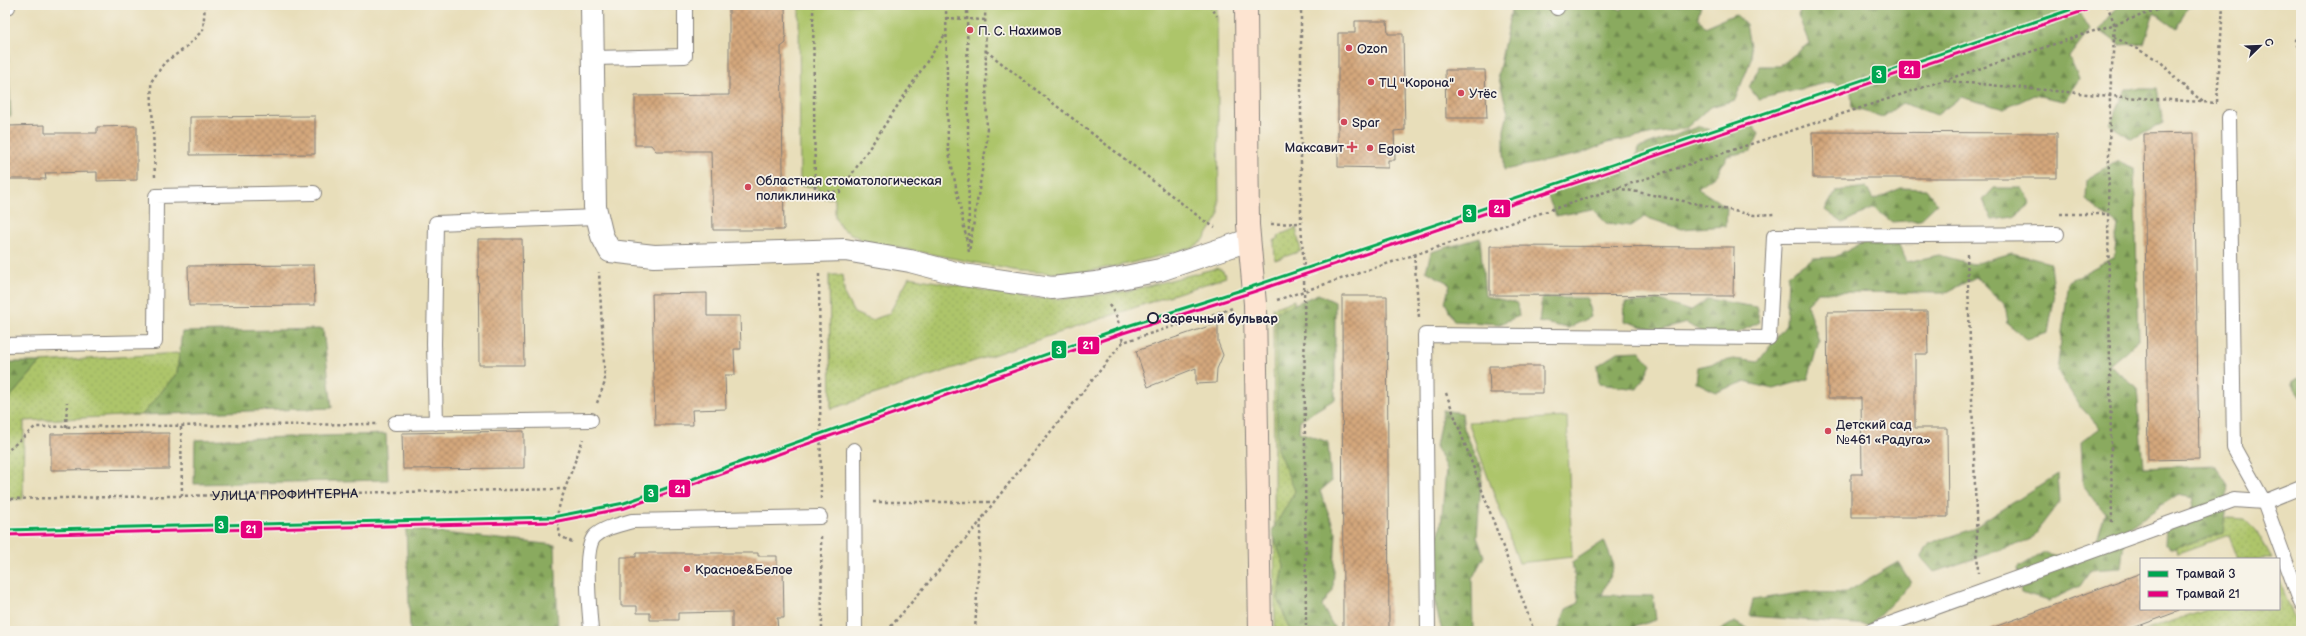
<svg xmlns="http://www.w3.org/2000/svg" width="2306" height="636" font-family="'Balsamiq Sans',sans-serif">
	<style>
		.grass { fill: url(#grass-dots); stroke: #687452 }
		.forest { fill: url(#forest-firs); stroke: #56664c }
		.green { fill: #adc56a; stroke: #687452 }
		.building { fill: url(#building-cross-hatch) }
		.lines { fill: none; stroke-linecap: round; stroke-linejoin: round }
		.lane-casing { stroke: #85807a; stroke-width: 16 }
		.street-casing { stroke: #85807a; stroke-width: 24 }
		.secondary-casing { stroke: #85807a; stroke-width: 24 }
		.path { stroke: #85807a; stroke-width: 2.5; stroke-dasharray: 3 3; stroke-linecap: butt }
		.lane { stroke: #fff; stroke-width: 14 }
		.street { stroke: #fff; stroke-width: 22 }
		.secondary { stroke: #fde4d1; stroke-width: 22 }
		.tram-1-casing { stroke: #f7f3e8; stroke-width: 6 }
		.tram-2-casing { stroke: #f7f3e8; stroke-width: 6 }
		.tram-1 { stroke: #00a651; stroke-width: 3 }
		.tram-2 { stroke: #e5007d; stroke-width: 3 }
		.poi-dot { fill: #d1495b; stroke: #f7f3e8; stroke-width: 1.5 }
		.stop-dot { fill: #f7f3e8; stroke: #22223b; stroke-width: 2 }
		.labels { text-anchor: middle; stroke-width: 3.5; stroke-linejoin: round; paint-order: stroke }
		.poi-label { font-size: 13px; fill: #22223b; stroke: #f7f3e8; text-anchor: start }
		.stop-label { font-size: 13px; font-weight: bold; fill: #22223b; stroke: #f7f3e8; text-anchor: start }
		.street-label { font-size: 13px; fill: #22223b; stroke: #f7f3e8 }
		.line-badge { stroke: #f7f3e8; stroke-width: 1.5 }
		.badge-label { font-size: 11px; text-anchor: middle; font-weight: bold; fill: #fff }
	</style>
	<defs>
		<pattern id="grass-dots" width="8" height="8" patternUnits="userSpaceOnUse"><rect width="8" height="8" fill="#adc56a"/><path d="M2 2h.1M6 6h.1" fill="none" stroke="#95a95d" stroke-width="1.8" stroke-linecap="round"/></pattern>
		<pattern id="forest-firs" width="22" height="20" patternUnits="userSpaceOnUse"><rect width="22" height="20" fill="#8aaa5e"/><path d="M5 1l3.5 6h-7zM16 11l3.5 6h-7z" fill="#708a4f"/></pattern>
		<pattern id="building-cross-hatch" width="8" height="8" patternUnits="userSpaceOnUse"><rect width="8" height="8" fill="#d4a77c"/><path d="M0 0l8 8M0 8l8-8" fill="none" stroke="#ac8867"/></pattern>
	</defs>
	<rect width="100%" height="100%" fill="#f7f3e8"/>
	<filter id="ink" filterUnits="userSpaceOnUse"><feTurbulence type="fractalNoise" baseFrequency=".025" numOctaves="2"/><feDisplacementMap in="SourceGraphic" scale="8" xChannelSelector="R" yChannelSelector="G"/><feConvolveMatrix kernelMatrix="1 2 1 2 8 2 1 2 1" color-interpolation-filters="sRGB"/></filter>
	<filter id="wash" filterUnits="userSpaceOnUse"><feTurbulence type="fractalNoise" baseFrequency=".012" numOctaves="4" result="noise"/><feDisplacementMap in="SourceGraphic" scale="16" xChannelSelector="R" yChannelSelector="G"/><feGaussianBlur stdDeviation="0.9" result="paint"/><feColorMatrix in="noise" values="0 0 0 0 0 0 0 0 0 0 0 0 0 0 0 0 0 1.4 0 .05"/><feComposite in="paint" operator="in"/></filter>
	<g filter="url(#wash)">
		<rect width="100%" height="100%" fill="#e8deba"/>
		<path class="grass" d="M1296 228 1301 251 1275 260 1274 241 1282 234Z
			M1217 268 1223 271 1226 277 831 409 829 275H842L845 296 854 313 871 320 889 314 909 277 1027 298 1067 299 1128 291Z
			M1294 300 1297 631H1275L1273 308Z
			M179 353 177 373 142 415 24 421 23 499H5V403L41 362Z
			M2228 518 2244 519 2256 531 2272 559H2238L2229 535 2178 553 2174 539Z
			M2279 579 2299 631H2144L2206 609H2279Z"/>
		<path class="forest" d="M1524 5H1609L1622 10 1624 5H1701L1698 17 1705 27 1735 14 1746 24 1752 57 1735 100 1710 107 1686 128 1607 143 1580 154 1504 170V130L1508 113 1498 75 1511 10Z
			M1803 5H1901L1905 8 1911 5H2075L2090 29 2069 57 2079 79 2064 101 2034 95 2004 109 1961 97 1937 115 1902 103 1883 117 1852 108 1851 90 1831 82 1758 99 1749 87 1760 66H1780L1809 43 1798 15Z
			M2119 5H2196L2187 7 2177 29 2154 12 2144 43 2120 45 2099 30Z
			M5 21H6L11 116H5Z
			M2126 89H2157L2163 122 2132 139 2110 125Z
			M1732 120 1753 125 1759 134 1751 151 1727 156 1717 174 1697 188 1727 207 1726 226 1681 229 1645 217 1631 226 1606 223 1592 209 1556 216 1547 195 1578 182 1591 181 1632 168 1639 148 1700 126 1718 133Z
			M2118 161 2134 168 2139 340 2109 365 2137 387 2143 468 2215 465 2228 485 2223 533 2173 548 2165 543 2166 527 2191 515 2194 498 2176 495 2125 531 2121 568 2091 570 2080 586 2048 601 2021 593 2018 568 2044 552 2071 560 2095 547 2105 513 2083 485 2081 442 2100 428 2079 405 2057 370 2069 281 2114 257 2118 226 2086 200 2087 179Z
			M1866 187 1873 200 1901 188 1926 189 1937 204 1920 220 1892 222 1874 208 1843 223 1825 210 1836 191Z
			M1994 188H2022L2031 204 2014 217 1992 220 1983 200Z
			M1480 238 1485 296 1517 303 1519 316 1500 324 1454 321 1445 302 1450 284 1426 271 1431 252Z
			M1866 241 1898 243 1907 262 1939 255 1973 264 2012 253 2050 263 2054 300 2048 333 2027 339 2007 323 2004 304 1976 277 1945 293 1817 292 1807 305 1819 341 1808 379 1774 389 1744 382 1716 392 1696 382 1698 367 1733 359 1758 362 1786 325 1788 275 1813 258 1835 257Z
			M1318 294 1335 302V399L1300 420 1299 432 1328 442 1331 482 1320 491 1336 533 1333 590 1322 606 1336 631H1290L1278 598 1284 566 1272 531 1295 491 1277 449 1276 312Z
			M1542 298H1587L1591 317 1568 328 1539 322Z
			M1708 299 1756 307 1760 322 1719 342 1686 323 1658 331 1624 321 1625 303 1657 300 1690 311Z
			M323 329 332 408 142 415 177 373 182 332Z
			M1640 351 1651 365 1637 389 1599 384 1597 366 1618 352Z
			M5 362H41L5 403Z
			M2301 376V397L2291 383Z
			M1443 410 1462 413 1464 429 1482 469 1477 537 1484 556 1472 579 1473 631H1442L1428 577 1441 525 1446 469 1436 446Z
			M386 434 388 480 194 484 195 440Z
			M2058 474 2060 501 2030 540 1934 572 1921 557 1930 543 1972 529Z
			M406 529 555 545 558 631H410Z
			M1604 541 1614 565 1602 595 1653 596 1656 620 1622 631H1558L1566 609 1579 603 1572 562Z
			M1898 562 1911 583 1870 625 1749 616 1753 600 1806 592 1845 593Z
			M1734 622 1754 631H1719Z"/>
		<path class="green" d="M799 5H1217L1219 216 1203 241 1192 248 1127 264 1089 271 1051 273 1018 271 864 241 841 228 835 217V198H818V187L800 186Z
			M1567 417 1572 557 1519 563 1468 422Z"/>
		<g id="blocks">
			<path class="building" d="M729 5H785L786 43 781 47 784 230H713L711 151H656L651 145H635V96L729 95Z
				M1355 21H1387L1388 34H1403L1405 130 1394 131 1395 160H1388V168L1338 167V33H1355Z
				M1445 70H1485L1487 118H1446Z
				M315 116V154L190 155V117Z
				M45 125V133H97V127L137 126V180L97 181V172L45 173 46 179H9V126Z
				M1812 132 2057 133V178H1813Z
				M2194 133 2199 459 2148 460 2144 134Z
				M478 239H522L524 365H479Z
				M1490 246 1734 247 1733 296 1490 295Z
				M314 265 315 305 189 306 188 266Z
				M707 293V316H740L741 349H734L735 375H725L726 409 692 410 693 425H655L652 294Z
				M1342 296H1387L1389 631H1343Z
				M1927 311 1928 354H1915V428H1947L1948 517H1851V474H1862L1861 398H1828L1827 312Z
				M1218 323V342L1223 355 1217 369 1216 383 1196 384V368L1148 387 1136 351Z
				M1489 366H1543V393H1490Z
				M524 431V468L403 469 402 433Z
				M169 433V469L51 470V434Z
				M636 553H758V556H777V566H783L784 618H777L778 631H732V612L678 613V620H650V613H637V606H621V557H636Z
				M2141 573V609H2179V611L2125 631H1990L1989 629Z"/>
		</g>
	</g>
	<g filter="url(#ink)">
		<use href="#blocks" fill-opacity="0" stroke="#85807a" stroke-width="1"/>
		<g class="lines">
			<defs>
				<path id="lane" d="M8 5V7
					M1556 5 1557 8
					M593 58 685 56V5
					M2229 117 2234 448 2264 502 2301 603
					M5 345 155 342 156 196 314 193
					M395 423 591 420
					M436 423 434 344 436 223 597 217
					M854 450 855 631
					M591 631C590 612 582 548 595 536 605 527 619 525 632 521L820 517
					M1428 631 1425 335 1769 338 1774 236 2057 234
					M1870 631 2234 500 2264 502 2301 487"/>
				<path id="street" d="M592 5 595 207 602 236 610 251 654 256 845 250 910 261 963 275 1052 288 1096 283 1160 270 1249 240"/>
				<path id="secondary" d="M1246 5 1248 225 1255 304 1260 631"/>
			</defs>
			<use href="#lane" class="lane-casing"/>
			<use href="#street" class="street-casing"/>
			<use href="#secondary" class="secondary-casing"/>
			<g class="path">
				<path d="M813 5 815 191 840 192 946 33"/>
				<path d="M946 5 948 147 969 252 987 140 985 5"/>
				<path d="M967 5 969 244"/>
				<path d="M1210 5 1217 16"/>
				<path d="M1301 5V223L1304 269 1306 631"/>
				<path d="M2107 5 2115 25 2110 96 2108 214 2112 523"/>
				<path d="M946 18 986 20"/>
				<path d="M2301 34 2296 40 2301 53"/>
				<path d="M2114 37 2160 61 2178 81 2203 102"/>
				<path d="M986 51 1207 223 1215 227"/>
				<path d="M1947 81 2110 96 2217 103"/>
				<path d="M2217 102 2223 5"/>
				<path d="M155 177 151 82 165 62 184 49 203 30 205 5"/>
				<path d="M1617 188 1754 215 1775 214"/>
				<path d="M2060 214H2108"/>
				<path d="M1271 224 1301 223"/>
				<path d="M1414 254 1419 317"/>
				<path d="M1967 254 1978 573"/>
				<path d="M819 274 821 499"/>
				<path d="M1277 300 2173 5"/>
				<path d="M1109 305 1117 317 1123 342"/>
				<path d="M1446 393 1534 631"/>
				<path d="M597 403 605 382 599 272"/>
				<path d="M66 427 67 402"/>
				<path d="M181 427 182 496"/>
				<path d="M5 453 35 427 377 424"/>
				<path id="s1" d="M5 499 565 489"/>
				<path d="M873 502H994"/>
				<path d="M821 536 822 631"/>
				<path d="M572 542 560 536 557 516 560 503 583 439"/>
				<path d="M887 631 981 521"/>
				<path d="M975 631 981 520 994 502 1123 342 1233 308"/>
			</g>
			<use href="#lane" class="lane"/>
			<use href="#street" class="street"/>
			<use href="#secondary" class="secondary"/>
			<defs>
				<path id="tram-1" d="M5 530 553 517 624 503 1121 328 1254 286 2084 5"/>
				<path id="tram-2" d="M5 535 553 522 625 508 1123 333 1256 291 2086 10"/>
			</defs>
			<use href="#tram-1" class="tram-1-casing"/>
			<use href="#tram-2" class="tram-2-casing"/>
			<use href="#tram-1" class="tram-1"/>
			<use href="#tram-2" class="tram-2"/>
		</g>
	</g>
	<g class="poi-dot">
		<circle cx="970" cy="30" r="4"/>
		<circle cx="1349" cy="48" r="4"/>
		<circle cx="1371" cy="82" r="4"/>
		<circle cx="1461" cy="93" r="4"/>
		<circle cx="1344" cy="122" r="4"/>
		<path d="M1350 141h4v4h4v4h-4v4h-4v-4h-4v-4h4z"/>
		<circle cx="1370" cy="148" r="4"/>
		<circle cx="748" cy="187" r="4"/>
		<circle cx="1828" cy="431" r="4"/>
		<circle cx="687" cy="569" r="4"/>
	</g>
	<circle class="stop-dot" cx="1153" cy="318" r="5"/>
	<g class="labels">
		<g class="poi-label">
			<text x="978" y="35">П. С. Нахимов</text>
			<text x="1357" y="53">Ozon</text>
			<text x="1379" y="87">ТЦ "Корона"</text>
			<text x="1469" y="98">Утёс</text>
			<text x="1352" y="127">Spar</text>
			<text x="1344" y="152" text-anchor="end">Максавит</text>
			<text x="1378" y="153">Egoist</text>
			<text x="756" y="185">Областная стоматологическая<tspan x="756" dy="15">поликлиника</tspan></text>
			<text x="1836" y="429">Детский сад<tspan x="1836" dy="15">№461 «Радуга»</tspan></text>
			<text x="695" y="574">Красное&amp;Белое</text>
		</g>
		<g class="stop-label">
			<text x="1162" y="323">Заречный бульвар</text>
		</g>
		<g class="street-label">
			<text dy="5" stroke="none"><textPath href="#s1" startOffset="280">УЛИЦА ПРОФИНТЕРНА</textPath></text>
		</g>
	</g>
	<g class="line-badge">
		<rect x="1898" y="60" width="23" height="19" rx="4" fill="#e5007d"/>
		<rect x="1871" y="65" width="16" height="19" rx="4" fill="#00a651"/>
		<rect x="1488" y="199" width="23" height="19" rx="4" fill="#e5007d"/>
		<rect x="1462" y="204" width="15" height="19" rx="4" fill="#00a651"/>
		<rect x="1077" y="336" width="23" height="19" rx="4" fill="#e5007d"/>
		<rect x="1051" y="340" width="16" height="19" rx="4" fill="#00a651"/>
		<rect x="668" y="479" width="23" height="19" rx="4" fill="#e5007d"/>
		<rect x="643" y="484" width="16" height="19" rx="4" fill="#00a651"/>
		<rect x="214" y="515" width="15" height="19" rx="4" fill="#00a651"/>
		<rect x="240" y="520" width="23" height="19" rx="4" fill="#e5007d"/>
	</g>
	<g class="badge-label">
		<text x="1909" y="74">21</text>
		<text x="1879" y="78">3</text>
		<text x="1499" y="213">21</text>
		<text x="1469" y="217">3</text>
		<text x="1088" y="349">21</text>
		<text x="1059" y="354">3</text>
		<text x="680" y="493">21</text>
		<text x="651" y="497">3</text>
		<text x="221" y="529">3</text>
		<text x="251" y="533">21</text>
	</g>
	<rect width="2306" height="636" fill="none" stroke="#f7f3e8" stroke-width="20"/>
	<rect x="2140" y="558" width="140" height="52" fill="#f7f3e8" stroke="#a29fa3"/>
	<rect x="2148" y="571" width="20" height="6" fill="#00a651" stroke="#a29fa3"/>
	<text x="2176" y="578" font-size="12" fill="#22223b">Трамвай 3</text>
	<rect x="2148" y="591" width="20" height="6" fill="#e5007d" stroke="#a29fa3"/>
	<text x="2176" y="598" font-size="12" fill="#22223b">Трамвай 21</text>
	<g transform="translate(2260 46) rotate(67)" stroke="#f7f3e8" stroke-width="3" paint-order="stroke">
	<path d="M0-3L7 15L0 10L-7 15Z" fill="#22223b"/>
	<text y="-6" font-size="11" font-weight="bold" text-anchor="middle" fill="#22223b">С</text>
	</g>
</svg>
